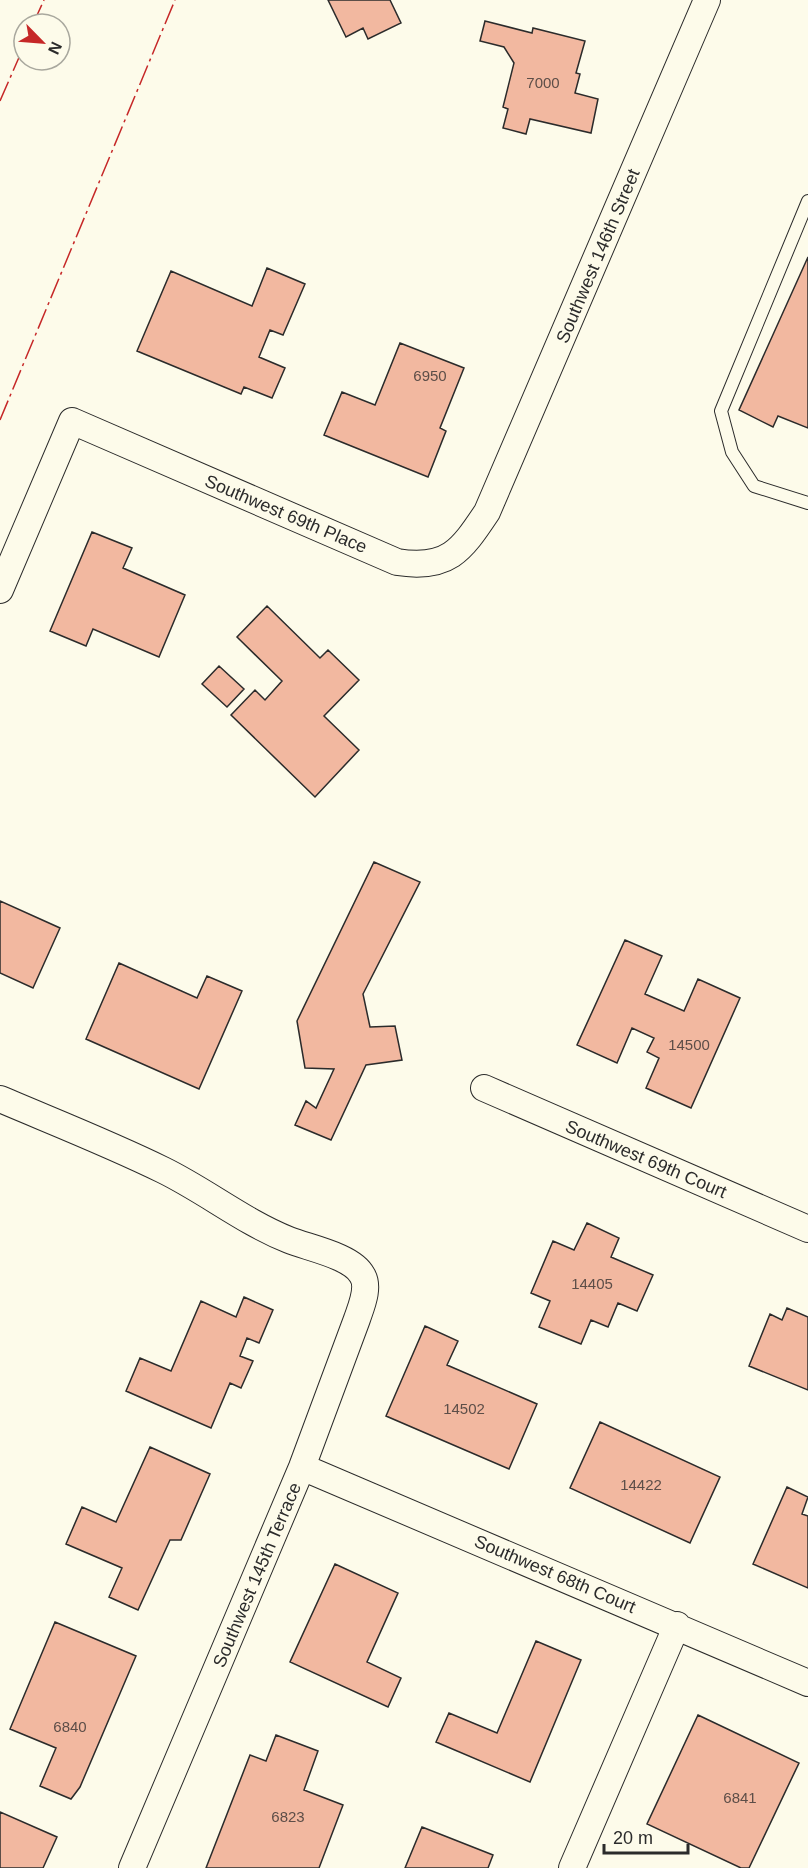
<svg xmlns="http://www.w3.org/2000/svg" width="808" height="1868" font-family="Helvetica,sans-serif">
	<style>
		.building { fill: #f2b8a0; stroke: #2b2b2b; stroke-width: 1.5 }
		.lines { fill: none; stroke-linecap: round; stroke-linejoin: round }
		.service-casing { stroke: #2b2b2b; stroke-width: 14 }
		.minor-casing { stroke: #2b2b2b; stroke-width: 28 }
		.service { stroke: #fdfbea; stroke-width: 12 }
		.minor { stroke: #fdfbea; stroke-width: 26 }
		.power { stroke: #c62828; stroke-width: 1.5; stroke-dasharray: 21 4.5 3 4.5; stroke-linecap: butt }
		.labels { text-anchor: middle; stroke-width: 4.5; stroke-linejoin: round; paint-order: stroke }
		.number-label { font-size: 15px; fill: #5d4e48 }
		.street-label { font-size: 18px; fill: #2b2b2b; stroke: #fdfbea }
	</style>
	<rect width="100%" height="100%" fill="#fdfbea"/>
	<path class="building" d="M328 0H390L401 23 368 39 363 28 346 37Z
		M485 21 532 33 533 28 585 41 576 73 580 74 575 93 598 99 591 133 530 119 526 134 503 128 508 109 503 107 514 63 504 47 480 41Z
		M808 257V428L778 416 773 427 739 410Z
		M267 268 305 284 283 335 270 330 259 357 285 368 272 398 244 387 241 394 137 351 171 271 252 306Z
		M400 343 464 368 440 428 446 431 428 477 324 435 342 392 375 405Z
		M92 532 132 548 123 568 185 595 159 657 93 629 86 646 50 631Z
		M267 606 320 658 328 650 359 680 324 716 359 750 315 797 231 715 255 690 265 700 282 681 237 637Z
		M219 666 244 689 227 707 202 684Z
		M374 862 420 882 363 994 370 1027 395 1026 402 1060 366 1065 331 1140 295 1125 306 1101 316 1108 334 1069 305 1068 297 1021Z
		M0 901 60 928 33 988 0 973Z
		M625 940 662 956 645 994 684 1011 698 979 740 998 691 1108 646 1088 659 1058 647 1052 654 1038 632 1028 617 1063 577 1045Z
		M119 963 197 998 207 976 242 991 199 1089 86 1039Z
		M587 1223 619 1238 611 1257 653 1275 637 1311 618 1303 608 1327 591 1320 581 1344 539 1327 550 1301 531 1293 553 1241 574 1250Z
		M244 1297 273 1310 259 1343 247 1338 240 1356 253 1361 241 1388 230 1383 211 1428 126 1391 140 1358 171 1371 201 1301 236 1317Z
		M787 1308 808 1317V1390L749 1366 770 1314 782 1320Z
		M425 1326 458 1341 447 1365 537 1404 509 1469 386 1416Z
		M600 1422 720 1477 690 1543 570 1488Z
		M150 1447 210 1474 181 1540H170L138 1610 109 1597 122 1568 66 1544 82 1507 116 1522Z
		M787 1487 808 1497 802 1514 808 1516V1588L753 1564Z
		M335 1564 398 1593 367 1662 401 1678 388 1707 290 1662Z
		M55 1622 136 1656 80 1787 71 1799 40 1786 56 1748 10 1729Z
		M536 1641 581 1660 530 1782 436 1742 449 1713 497 1733Z
		M698 1715 799 1763 749 1868H741L647 1824Z
		M276 1735 318 1751 304 1790 343 1805 319 1868H206L250 1755 266 1761Z
		M0 1812 57 1837 43 1868H0Z
		M422 1827 493 1855 488 1868H405Z"/>
	<g class="lines">
		<defs>
			<path id="service" d="M808 201 721 411 732 452 754 486 808 503"/>
			<path id="minor" d="M0 590 72 421 397 562C448 570 461 551 487 512L707 0
				M484 1088 808 1229
				M0 1099C54 1122 110 1144 163 1170 206 1191 244 1222 289 1240 309 1248 352 1256 362 1275 370 1287 361 1307 357 1319L302 1467 132 1868
				M302 1467 808 1683
				M572 1868 677 1625"/>
		</defs>
		<use href="#service" class="service-casing"/>
		<use href="#minor" class="minor-casing"/>
		<use href="#service" class="service"/>
		<use href="#minor" class="minor"/>
		<path class="power" d="M33 24 44 0
			M0 101 24 46
			M0 420 175 0"/>
	</g>
	<g class="labels">
		<g class="number-label">
			<text x="543" y="88">7000</text>
			<text x="430" y="381">6950</text>
			<text x="689" y="1050">14500</text>
			<text x="592" y="1289">14405</text>
			<text x="464" y="1414">14502</text>
			<text x="641" y="1490">14422</text>
			<text x="70" y="1732">6840</text>
			<text x="740" y="1803">6841</text>
			<text x="288" y="1822">6823</text>
		</g>
		<g class="street-label">
			<text transform="translate(598 256) rotate(-67)" y="6">Southwest 146th Street</text>
			<text transform="translate(286 514) rotate(23)" y="6">Southwest 69th Place</text>
			<text transform="translate(646 1159) rotate(23)" y="6">Southwest 69th Court</text>
			<text transform="translate(555 1574) rotate(23)" y="6">Southwest 68th Court</text>
			<text transform="translate(257 1575) rotate(-67)" y="6">Southwest 145th Terrace</text>
		</g>
	</g>
	<g transform="translate(42 42) rotate(115)"><circle r="28" fill="#fdfbea" stroke="#a9a89e" stroke-width="1.5"/>
	<path d="M0-4.5L10 22L0 15L-10 22Z" fill="#c62828"/>
	<text y="-9" font-size="16" font-weight="bold" text-anchor="middle" fill="#2b2b2b">N</text>
	</g>
	<path d="M604 1844v9h84v-9" fill="none" stroke="#2b2b2b" stroke-width="3"/>
	<text x="613" y="1844" font-size="18" fill="#2b2b2b" stroke="#fdfbea" stroke-width="4.5" paint-order="stroke">20 m</text>
</svg>
